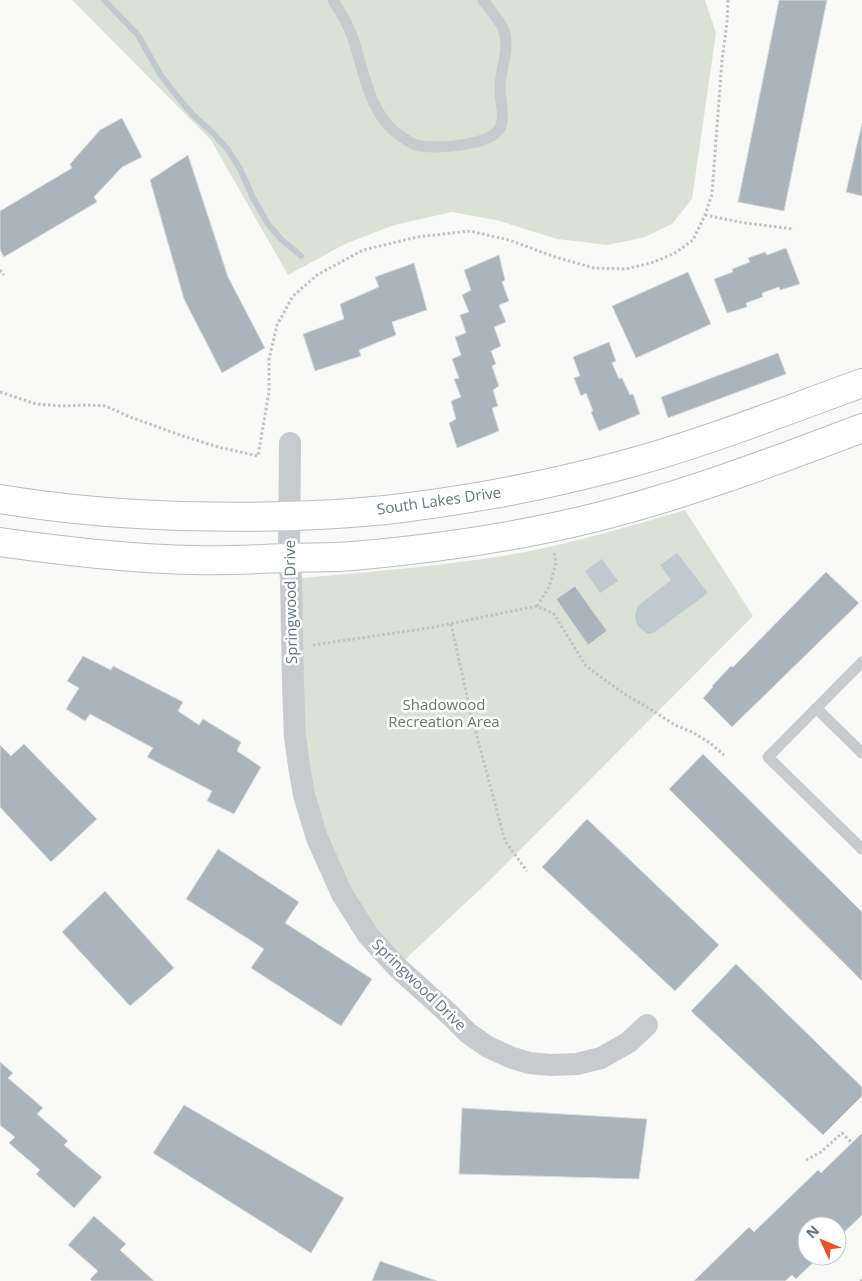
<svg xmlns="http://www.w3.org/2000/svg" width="862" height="1281" font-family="'Open Sans',sans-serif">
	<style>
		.green { fill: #dbe1d7 }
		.water { fill: #bfc9ce }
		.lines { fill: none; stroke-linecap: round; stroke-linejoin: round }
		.stream { stroke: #bfc9ce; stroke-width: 6 }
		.building { fill: #abb4ba; stroke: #dbdbd9 }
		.secondary-casing { stroke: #b7bdc1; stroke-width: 30 }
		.path { stroke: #c0c3c5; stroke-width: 3; stroke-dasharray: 2.5 2.5; stroke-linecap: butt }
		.service { stroke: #c7cbce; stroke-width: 11 }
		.minor { stroke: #c7cbce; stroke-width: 22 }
		.secondary { stroke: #fff; stroke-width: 28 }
		.labels { text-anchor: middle; stroke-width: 5; stroke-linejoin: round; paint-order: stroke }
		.street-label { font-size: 15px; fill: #637582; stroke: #fff }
		.park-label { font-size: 15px; fill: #677a62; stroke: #fff }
	</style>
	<rect width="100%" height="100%" fill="#f9f9f7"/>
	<path class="green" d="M72 0H705L716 33 692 199 672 224 645 237 608 245 557 239 496 220 452 212 394 225 345 244 288 275 211 140Z
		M685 510 753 616 490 880 397 967 368 935 304 795 291 579C368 572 445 566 520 553 576 542 631 526 685 510Z"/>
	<path class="water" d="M677 553 708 593 655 632 648 634C636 626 632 620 638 606L671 580 660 565Z
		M602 559 618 581 600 593 585 571Z"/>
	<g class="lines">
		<path class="stream" d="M104 0 138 35 160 74 176 95 193 115 214 134 228 150 240 169 253 198 268 224 281 239 301 256"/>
	</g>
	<path class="building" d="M779 0H827L784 211 738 202Z
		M122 118 142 157 122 167 94 197 97 202 4 257 0 250V211L72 168 70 164 100 130Z
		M862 123V196L846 192Z
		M188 155 228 277 265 348 222 373 184 299 150 180Z
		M786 248 800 284 780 290 779 287 762 293 763 297 746 303 747 307 727 313 714 279 733 272 732 269 750 262 748 258 765 252 767 255Z
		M499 255 505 280 502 282 509 301 499 305 506 322 494 327 501 346 491 351 496 364 492 366 499 386 493 390 498 406 492 408 499 431 457 448 449 423 456 419 451 401 461 397 454 379 459 378 452 359 461 355 455 337 466 333 460 315 469 312 462 295 471 290 464 270Z
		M414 263 427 310 392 322 396 335 359 350 361 356 315 371 303 334 344 319 340 304 379 287 375 277Z
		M688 272 711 324 636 358 612 306Z
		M609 342 616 361 612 363 619 379 622 378 630 395 633 394 640 414 599 431 591 412 593 411 586 393 581 396 574 378 580 376 573 357Z
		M778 353 786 374 668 418 661 397Z
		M826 572 859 603 732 727 703 698 713 687 712 686 731 666 733 667Z
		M575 586 607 631 588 645 556 599Z
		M83 656 111 670 113 666 183 702 178 711 199 725 203 719 241 742 237 751 261 767 234 814 207 801 212 791 147 757 153 748 90 714 85 721 66 709 79 688 67 681Z
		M24 744 97 819 51 862 0 807V745L11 756Z
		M703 754 862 912V981L669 789Z
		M587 819 719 945 675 991 542 867Z
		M218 849 299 902 285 923 372 979 341 1026 251 968 264 949 186 899Z
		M105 891 174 968 130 1006 62 932Z
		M736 964 862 1087V1096L823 1135 691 1011Z
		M0 1062 13 1073 8 1078 43 1108 37 1114 68 1141 64 1145 102 1177 74 1208 36 1174 40 1170 9 1143 15 1137 0 1125Z
		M184 1105 344 1198 311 1253 153 1153Z
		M462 1108 647 1119 639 1179 459 1174Z
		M862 1133V1215L837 1239V1226H807V1256H820L796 1279 792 1275 785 1281H694L749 1227 754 1232 818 1170 821 1173Z
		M94 1216 126 1244 120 1250 154 1281H92L90 1279 98 1271 68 1245Z
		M380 1261 437 1281H372Z"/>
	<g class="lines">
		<defs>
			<path id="secondary" d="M0 499C60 509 120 514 181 516 254 518 329 517 402 508 475 499 548 485 619 466 702 444 782 412 862 383
				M0 542C64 551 129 559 194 560 225 561 256 559 287 558 309 557 331 558 353 556 432 549 512 538 589 519 682 496 773 462 862 428"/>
		</defs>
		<use href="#secondary" class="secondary-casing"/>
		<path class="path" d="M705 215 745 223 794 229
			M0 270 4 275
			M0 392 36 404 62 406 86 405 106 406 130 417 180 435 218 447 258 456 269 392V359L277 325 293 296 317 275 363 250 417 237 470 231 509 240 555 257 594 268 626 269 654 262 675 253 693 240 705 215 712 194 722 60 727 23 728 0
			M537 606 549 587 556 563 554 551
			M451 624 471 714 505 841 527 871
			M313 645 429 628 537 606 554 614 586 666 623 693 650 709 675 725 692 732 710 743 724 755
			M806 1160 821 1152 842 1133 852 1143
			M860 1281 862 1280"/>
		<path class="service" d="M333 0C340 11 346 21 351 33 364 67 367 112 399 135 404 138 410 143 416 145 433 150 494 146 501 126 505 114 500 101 500 88 500 69 511 47 503 28 498 18 489 9 483 0
			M862 662 768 757 862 849
			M816 708 862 753"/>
		<path class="minor" d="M290 443 289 558 291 579 293 685 295 737 299 766 304 795 317 838 342 894 368 935 397 967 448 1013 468 1033 488 1047 510 1057 529 1063 551 1065 577 1064 601 1058 629 1042 647 1025"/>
		<use href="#secondary" class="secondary"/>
	</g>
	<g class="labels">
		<g class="street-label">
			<text transform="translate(439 501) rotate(-8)" y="5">South Lakes Drive</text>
			<text transform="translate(291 602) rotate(-91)" y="5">Springwood Drive</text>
			<text transform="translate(419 985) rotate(44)" y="5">Springwood Drive</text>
		</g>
		<g class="park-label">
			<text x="444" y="710">Shadowood<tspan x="444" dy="17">Recreation Area</tspan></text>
		</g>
	</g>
	<g transform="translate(822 1241) rotate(314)"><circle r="24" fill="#ffffff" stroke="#c1c8cd"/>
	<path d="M0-4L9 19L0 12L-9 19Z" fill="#e85328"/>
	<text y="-8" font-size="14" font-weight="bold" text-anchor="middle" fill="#637582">N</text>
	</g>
</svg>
